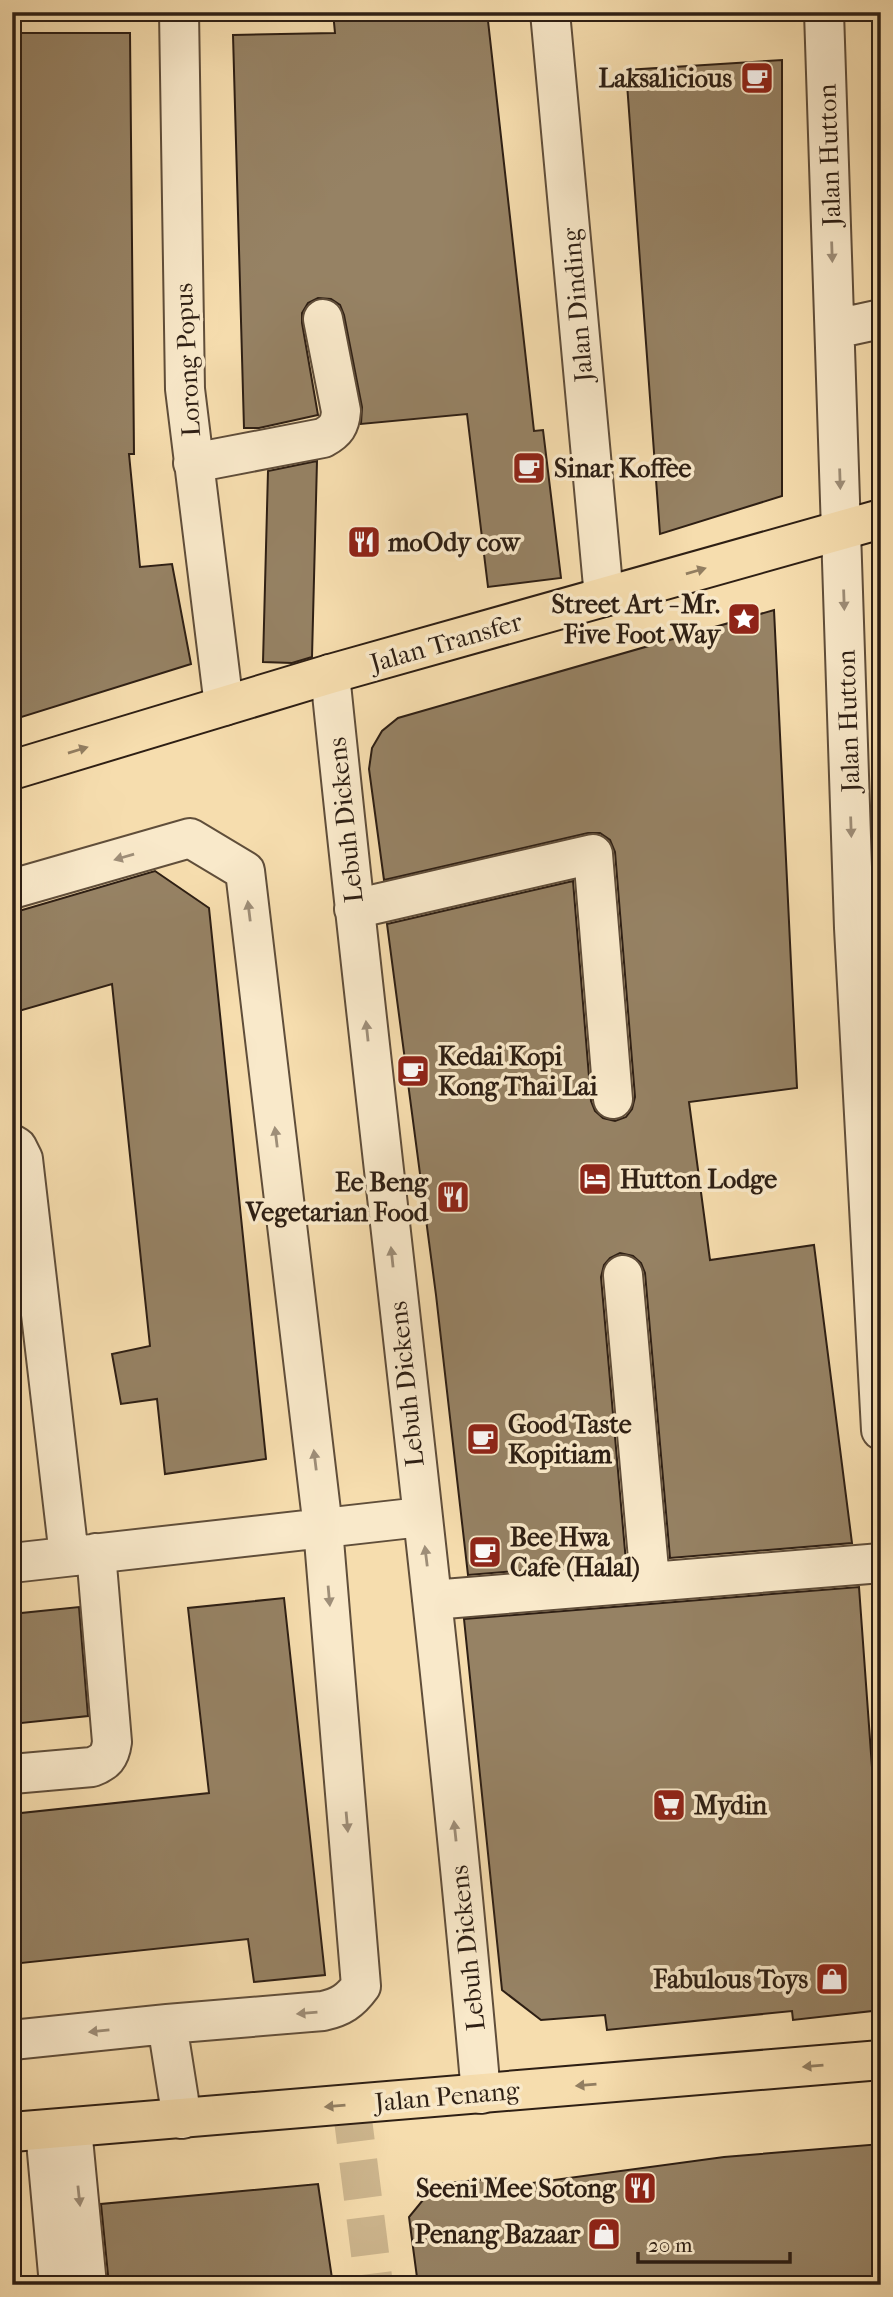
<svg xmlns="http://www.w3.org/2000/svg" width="893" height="2297" font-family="'IM FELL French Canon',serif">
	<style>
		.building { fill: #968264; stroke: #2e1f14; stroke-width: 2 }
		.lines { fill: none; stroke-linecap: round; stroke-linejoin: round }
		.minor-tunnel { stroke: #ceb78f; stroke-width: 38; stroke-dasharray: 38 19; stroke-linecap: butt }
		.minor-casing { stroke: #604e3a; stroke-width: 42 }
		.major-casing { stroke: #2e1f14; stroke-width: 42 }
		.minor { stroke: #f9e9ca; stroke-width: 38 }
		.major { stroke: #f6ddae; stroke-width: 38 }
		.oneway { fill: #9e8e78 }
		.oneway2 { fill: #927e61 }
		.labels { text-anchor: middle; stroke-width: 7; stroke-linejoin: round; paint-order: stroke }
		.poi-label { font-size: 26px; font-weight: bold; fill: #2e1f14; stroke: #f9e9ca; text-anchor: start }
		.street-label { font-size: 26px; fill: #2e1f14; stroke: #f9e9ca }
	</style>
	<rect width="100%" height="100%" fill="#f6ddae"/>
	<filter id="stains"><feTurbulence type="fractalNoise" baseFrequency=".00286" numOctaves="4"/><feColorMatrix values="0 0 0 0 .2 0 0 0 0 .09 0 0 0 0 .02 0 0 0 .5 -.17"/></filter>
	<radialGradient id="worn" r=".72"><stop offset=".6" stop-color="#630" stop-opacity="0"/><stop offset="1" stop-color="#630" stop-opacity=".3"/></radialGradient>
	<path class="building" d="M333 12H487L534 431 543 430 561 578 488 587 467 414 361 424 362 407 344 315 340 305 331 299 318 298 308 303 302 313V323L318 415 259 428H244L233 35 335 33Z
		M12 33H130L134 454H129L140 567 172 564 191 664 12 720Z
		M782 60V496L660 534 626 70Z
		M317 461 312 657 292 663 263 662 268 471Z
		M774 610 797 1088 689 1102 710 1260 814 1245 852 1543 670 1558 645 1273 641 1263 633 1256 620 1253 610 1258 604 1265 601 1277 626 1562 468 1575 436 1295 387 924 573 881 591 1101 595 1111 603 1118 615 1121 626 1117 632 1109 635 1097 615 852 610 840 600 833H588L384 880 369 769 372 748 382 731 398 718Z
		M155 871 209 908 266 1459 165 1474 157 1399 121 1404 112 1354 150 1346 112 984 12 1013V913Z
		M859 1587 881 1892V2010L793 2020 792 2011 607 2030 605 2015 541 2020 502 1990 464 1619Z
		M284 1598 325 1975 254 1982 248 1939 12 1964V1814L209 1793 188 1608Z
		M79 1607 88 1716 12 1724V1614Z
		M881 2144V2285H418L409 2217 436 2184 508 2177 510 2186 724 2157Z
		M318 2184 333 2285H109L101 2204Z"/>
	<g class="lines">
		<path class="minor-tunnel" d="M351 2104 374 2285"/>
		<defs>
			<path id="minor" d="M179 12 185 389 224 706
				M550 12 604 597
				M824 12 854 928 881 1430
				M835 329 881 319
				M193 463 323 438C336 431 340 425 341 411L323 319
				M330 674C378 1147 440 1620 481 2094
				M12 889 190 838 245 871 323 1528 361 1986C350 2001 341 2007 323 2011L167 2024 12 2040
				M354 909 593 854 613 1099
				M12 1144 17 1147 23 1159 69 1556
				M623 1275 650 1581
				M12 1563 421 1517
				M432 1600 881 1563
				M12 1774 92 1767C105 1762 110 1757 112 1742L96 1553
				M167 2024 182 2119
				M72 2128 87 2285
				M45 2130 59 2285"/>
			<path id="major" d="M12 770 330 674 881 519
				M12 2132 881 2060"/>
		</defs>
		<use href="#minor" class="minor-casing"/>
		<use href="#major" class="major-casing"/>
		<use href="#minor" class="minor"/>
		<use href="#major" class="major"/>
	</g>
	<defs><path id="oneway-solid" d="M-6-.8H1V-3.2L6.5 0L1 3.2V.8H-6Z" transform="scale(1.75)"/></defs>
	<g class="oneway">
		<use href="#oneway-solid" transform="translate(832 252) rotate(88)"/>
		<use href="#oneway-solid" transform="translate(840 479) rotate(88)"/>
		<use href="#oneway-solid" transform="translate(844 600) rotate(88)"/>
		<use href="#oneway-solid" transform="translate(851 827) rotate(88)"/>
		<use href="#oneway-solid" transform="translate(124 857) rotate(164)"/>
		<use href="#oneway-solid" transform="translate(249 911) rotate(-97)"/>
		<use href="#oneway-solid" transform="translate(367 1031) rotate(-96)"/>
		<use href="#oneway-solid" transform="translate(276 1137) rotate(-97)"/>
		<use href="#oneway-solid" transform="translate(392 1257) rotate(-96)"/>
		<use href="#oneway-solid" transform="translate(315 1460) rotate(-97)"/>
		<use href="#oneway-solid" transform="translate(426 1556) rotate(-97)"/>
		<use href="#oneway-solid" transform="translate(329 1596) rotate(85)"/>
		<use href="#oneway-solid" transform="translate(347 1822) rotate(85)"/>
		<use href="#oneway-solid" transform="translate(455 1831) rotate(-96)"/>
		<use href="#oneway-solid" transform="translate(307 2013) rotate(175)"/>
		<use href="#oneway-solid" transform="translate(99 2031) rotate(174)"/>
		<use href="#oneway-solid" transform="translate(79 2196) rotate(84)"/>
	</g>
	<g class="oneway2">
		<use href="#oneway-solid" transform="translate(696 571) rotate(-16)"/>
		<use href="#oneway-solid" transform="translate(78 750) rotate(-17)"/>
		<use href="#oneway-solid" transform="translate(813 2066) rotate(175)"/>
		<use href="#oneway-solid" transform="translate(586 2085) rotate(175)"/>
		<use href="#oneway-solid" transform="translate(335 2106) rotate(175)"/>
	</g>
	<defs>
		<symbol id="cafe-square" viewBox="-11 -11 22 22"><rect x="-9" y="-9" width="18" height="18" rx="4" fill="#8f2418" stroke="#f9e9ca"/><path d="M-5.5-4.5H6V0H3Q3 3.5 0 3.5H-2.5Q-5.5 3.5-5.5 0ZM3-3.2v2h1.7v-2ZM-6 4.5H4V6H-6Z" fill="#fff"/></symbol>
		<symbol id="restaurant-square" viewBox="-11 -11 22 22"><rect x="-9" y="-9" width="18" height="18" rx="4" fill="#8f2418" stroke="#f9e9ca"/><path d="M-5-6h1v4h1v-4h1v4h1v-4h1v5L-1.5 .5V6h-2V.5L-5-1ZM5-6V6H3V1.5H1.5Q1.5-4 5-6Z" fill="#fff"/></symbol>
		<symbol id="sight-square" viewBox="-11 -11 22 22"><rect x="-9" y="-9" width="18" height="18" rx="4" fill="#8f2418" stroke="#f9e9ca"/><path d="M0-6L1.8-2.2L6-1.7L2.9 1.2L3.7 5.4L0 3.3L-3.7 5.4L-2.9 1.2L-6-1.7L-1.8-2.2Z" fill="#fff"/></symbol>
		<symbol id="hotel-square" viewBox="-11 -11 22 22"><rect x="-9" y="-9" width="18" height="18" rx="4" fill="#8f2418" stroke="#f9e9ca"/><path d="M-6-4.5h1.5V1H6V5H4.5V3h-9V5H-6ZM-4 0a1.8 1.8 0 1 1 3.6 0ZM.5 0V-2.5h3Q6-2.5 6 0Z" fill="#fff"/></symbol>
		<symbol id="supermarket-square" viewBox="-11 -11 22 22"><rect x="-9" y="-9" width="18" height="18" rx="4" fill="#8f2418" stroke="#f9e9ca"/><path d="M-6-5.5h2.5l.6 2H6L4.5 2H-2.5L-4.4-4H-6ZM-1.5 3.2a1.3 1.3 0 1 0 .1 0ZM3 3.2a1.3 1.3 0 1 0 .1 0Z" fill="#fff"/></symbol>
		<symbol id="shop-square" viewBox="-11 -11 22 22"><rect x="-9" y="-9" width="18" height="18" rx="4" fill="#8f2418" stroke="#f9e9ca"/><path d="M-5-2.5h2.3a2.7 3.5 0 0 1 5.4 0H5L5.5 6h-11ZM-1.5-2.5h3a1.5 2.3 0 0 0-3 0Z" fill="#fff"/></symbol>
	</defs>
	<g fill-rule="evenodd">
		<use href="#cafe-square" x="738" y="59" width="38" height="38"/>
		<use href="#cafe-square" x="510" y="449" width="38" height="38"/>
		<use href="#restaurant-square" x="345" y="523" width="38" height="38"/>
		<use href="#sight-square" x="725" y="600" width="38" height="38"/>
		<use href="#cafe-square" x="394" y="1052" width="38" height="38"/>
		<use href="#hotel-square" x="576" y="1160" width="38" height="38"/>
		<use href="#restaurant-square" x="434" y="1178" width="38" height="38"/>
		<use href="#cafe-square" x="464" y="1420" width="38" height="38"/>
		<use href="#cafe-square" x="466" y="1533" width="38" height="38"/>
		<use href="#supermarket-square" x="650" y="1786" width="38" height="38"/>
		<use href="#shop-square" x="813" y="1960" width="38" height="38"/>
		<use href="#restaurant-square" x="621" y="2169" width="38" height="38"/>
		<use href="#shop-square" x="585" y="2215" width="38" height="38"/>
	</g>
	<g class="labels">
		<g class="poi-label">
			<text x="732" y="87" text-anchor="end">Laksalicious</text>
			<text x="554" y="477">Sinar Koffee</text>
			<text x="388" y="551">moOdy cow</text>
			<text x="720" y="613" text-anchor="end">Street Art - Mr.<tspan x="720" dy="30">Five Foot Way</tspan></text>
			<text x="438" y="1065">Kedai Kopi<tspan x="438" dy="30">Kong Thai Lai</tspan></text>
			<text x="620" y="1188">Hutton Lodge</text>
			<text x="428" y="1191" text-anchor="end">Ee Beng<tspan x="428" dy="30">Vegetarian Food</tspan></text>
			<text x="508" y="1433">Good Taste<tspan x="508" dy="30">Kopitiam</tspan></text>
			<text x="510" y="1546">Bee Hwa<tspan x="510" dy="30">Cafe (Halal)</tspan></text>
			<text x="694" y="1814">Mydin</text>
			<text x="808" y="1988" text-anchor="end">Fabulous Toys</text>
			<text x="616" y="2197" text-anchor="end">Seeni Mee Sotong</text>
			<text x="580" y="2243" text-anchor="end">Penang Bazaar</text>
		</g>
		<g class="street-label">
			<text transform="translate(829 155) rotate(-92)" y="9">Jalan Hutton</text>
			<text transform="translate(577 305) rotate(-95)" y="9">Jalan Dinding</text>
			<text transform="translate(187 360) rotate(-93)" y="9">Lorong Popus</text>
			<text transform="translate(446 642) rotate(-16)" y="9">Jalan Transfer</text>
			<text transform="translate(848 721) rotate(-92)" y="9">Jalan Hutton</text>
			<text transform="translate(345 820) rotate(-96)" y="9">Lebuh Dickens</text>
			<text transform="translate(406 1384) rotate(-96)" y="9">Lebuh Dickens</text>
			<text transform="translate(467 1948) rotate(-96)" y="9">Lebuh Dickens</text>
			<text transform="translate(447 2096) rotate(-5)" y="9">Jalan Penang</text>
		</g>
	</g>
	<rect width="893" height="2297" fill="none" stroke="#f6ddae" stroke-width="42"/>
	<rect x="14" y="14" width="865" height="2269" fill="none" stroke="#2e1f14" stroke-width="3.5"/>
	<rect x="21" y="21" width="851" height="2255" fill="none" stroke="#2e1f14" stroke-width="2"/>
	<path d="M638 2252v10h152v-10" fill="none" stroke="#2e1f14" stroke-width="3.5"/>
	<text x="648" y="2252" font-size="21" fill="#2e1f14" stroke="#f9e9ca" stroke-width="5" paint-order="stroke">20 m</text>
	<rect width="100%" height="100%" filter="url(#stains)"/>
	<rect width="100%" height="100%" fill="url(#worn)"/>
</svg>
